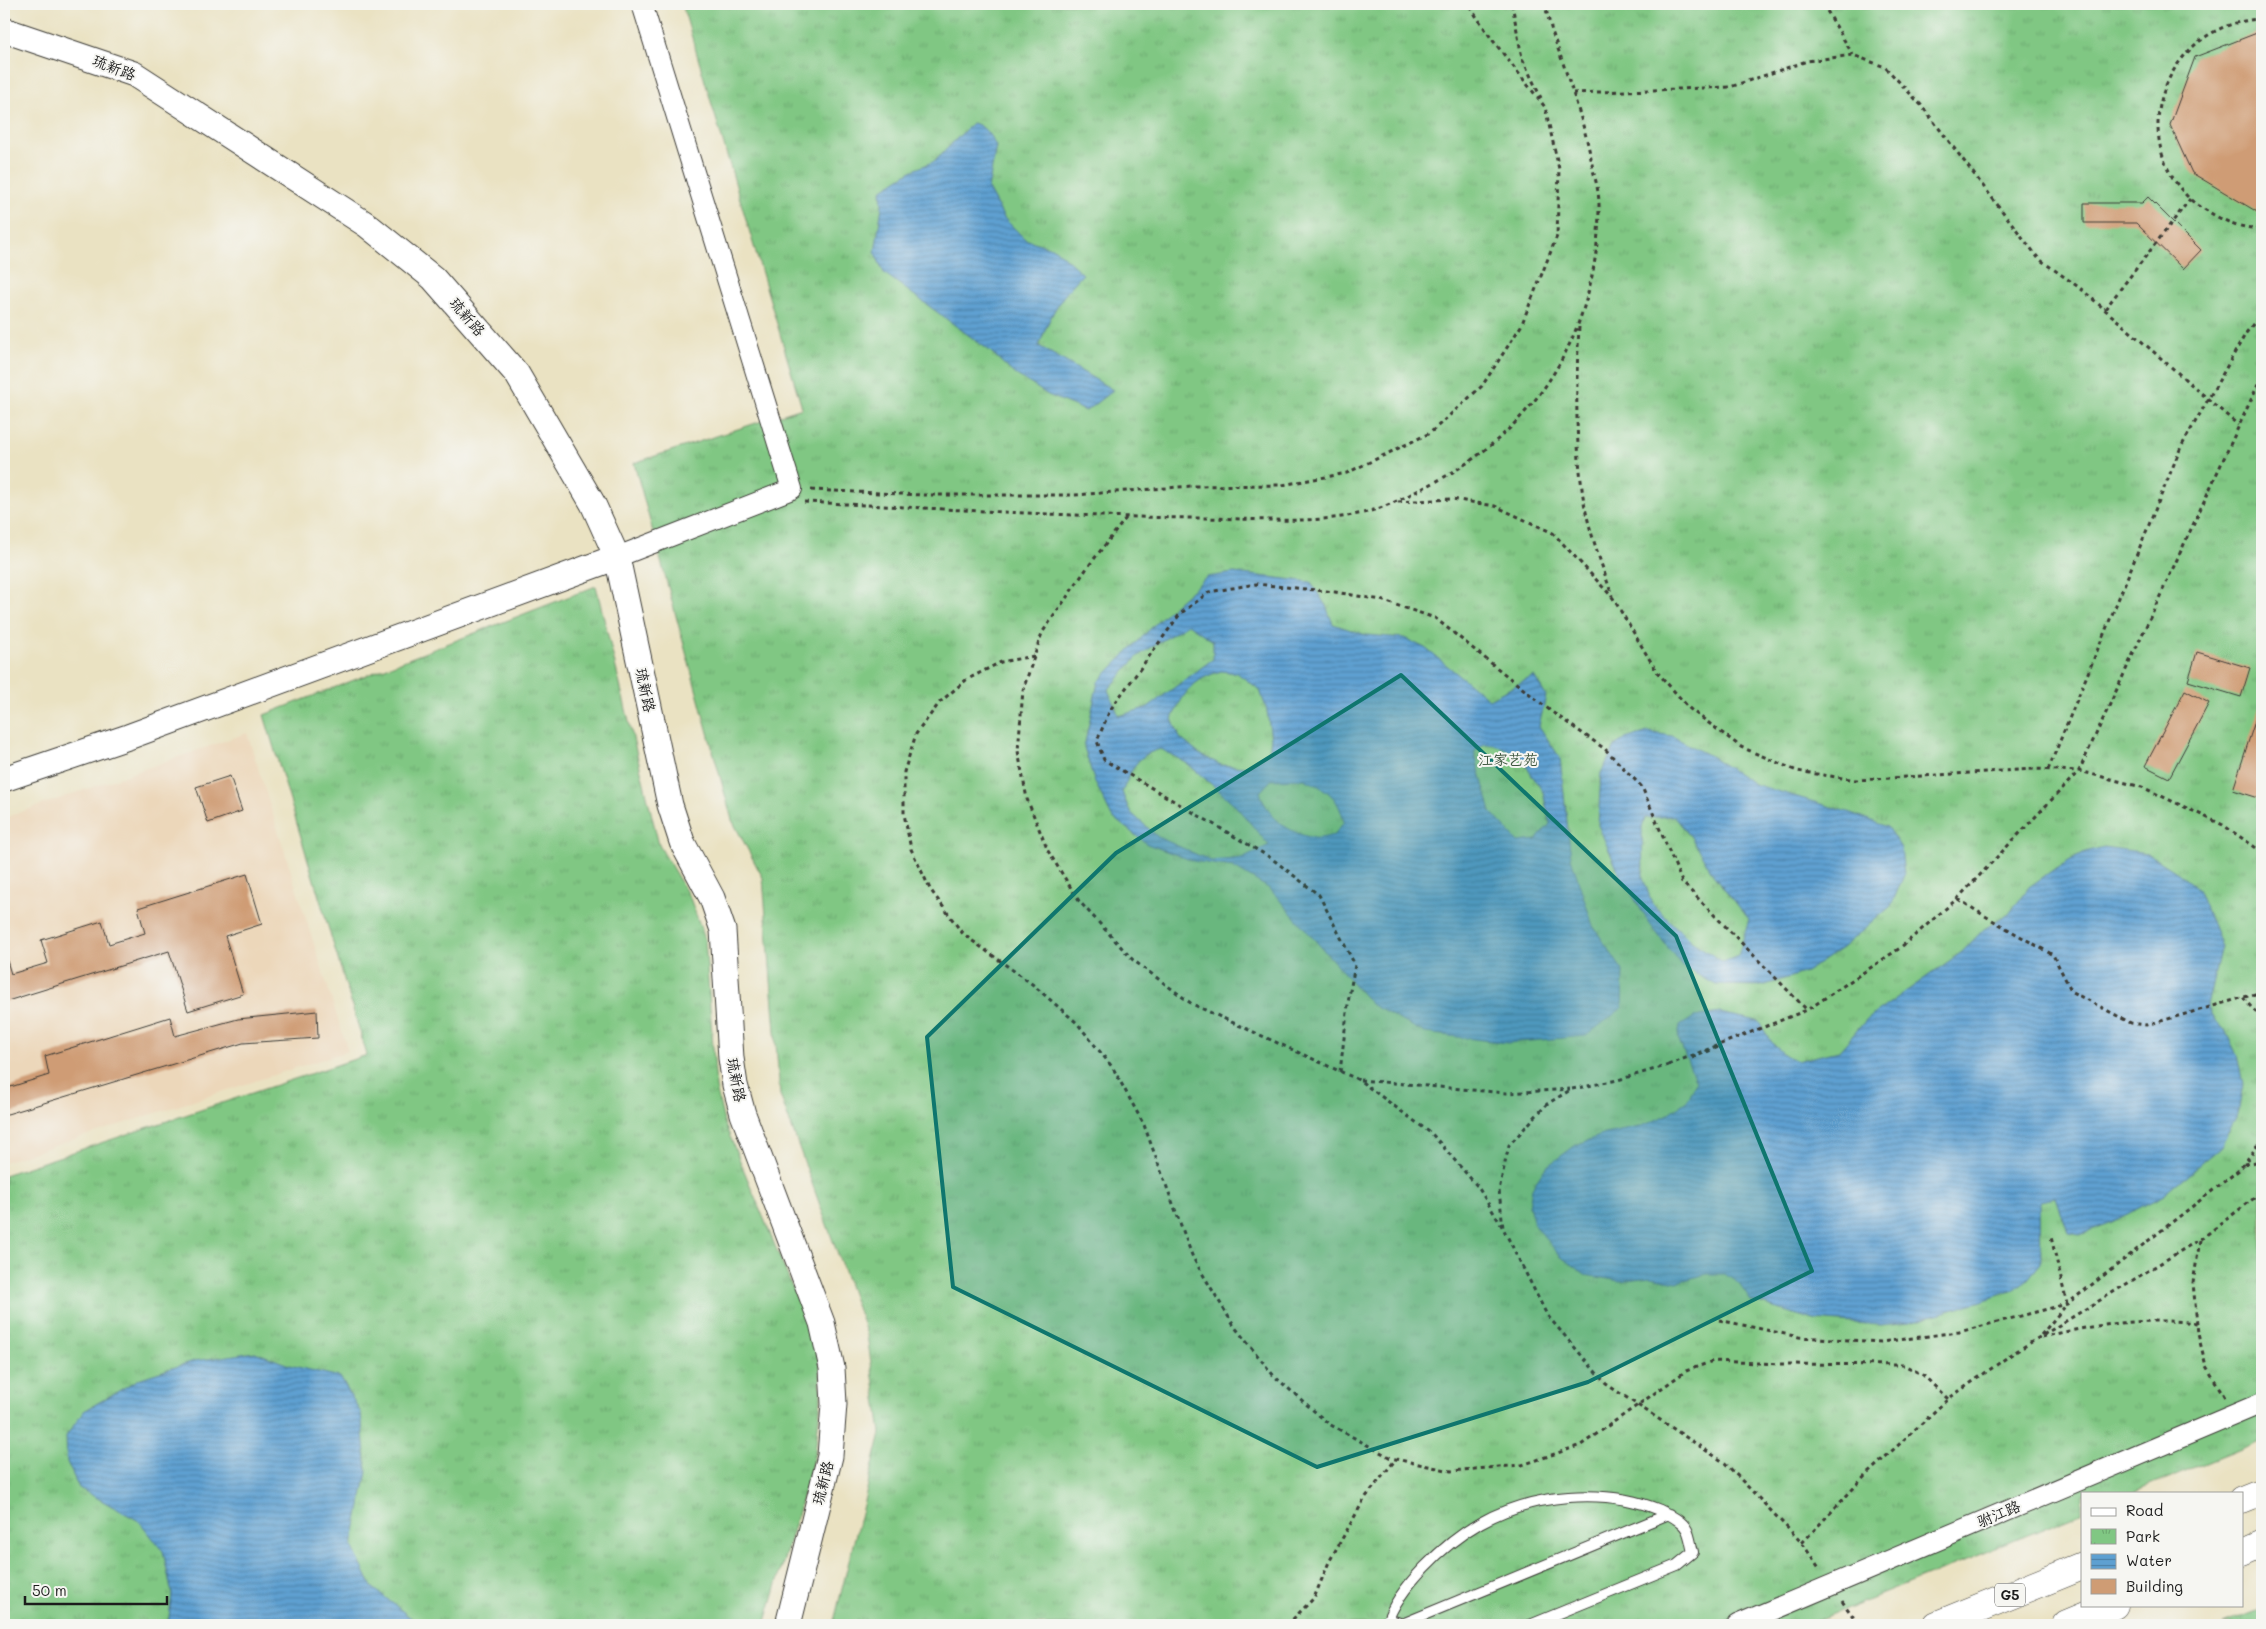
<svg xmlns="http://www.w3.org/2000/svg" width="2266" height="1629" font-family="Mali,'LXGW WenKai TC',sans-serif">
	<style>
		.built { fill: #ecd7ba }
		.park { fill: url(#park-tufts); stroke: #4e7250 }
		.water { fill: url(#water-rules); stroke: #3d5e76; fill-rule: evenodd }
		.building { fill: #cf9c74 }
		.lines { fill: none; stroke-linecap: round; stroke-linejoin: round }
		.service-casing { stroke: #3b3a35; stroke-width: 12 }
		.minor-casing { stroke: #3b3a35; stroke-width: 22 }
		.tertiary-casing { stroke: #3b3a35; stroke-width: 27 }
		.motorway-casing { stroke: #3b3a35; stroke-width: 29 }
		.path { stroke: #3b3a35; stroke-width: 3; stroke-dasharray: 4 4; stroke-linecap: butt }
		.service { stroke: #fff; stroke-width: 10 }
		.minor { stroke: #fff; stroke-width: 20 }
		.tertiary { stroke: #fff; stroke-width: 25 }
		.motorway { stroke: #fff; stroke-width: 28 }
		.marked { fill: #0f766e; fill-opacity: 0.2; stroke: #0f766e; stroke-width: 4; stroke-linejoin: round }
		.labels { text-anchor: middle; stroke-width: 4; stroke-linejoin: round; paint-order: stroke }
		.shield { fill: #f6f6f2; stroke: #5d5d5c; stroke-width: 1 }
		.shield-label { font-size: 14px; font-weight: bold; fill: #1c1c1c }
		.street-label { font-size: 15px; fill: #1c1c1c; stroke: #f6f6f2 }
		.park-label { font-size: 15px; fill: #3f5840; stroke: #f6f6f2 }
	</style>
	<defs>
		<pattern id="park-tufts" width="24" height="20" patternUnits="userSpaceOnUse" patternTransform="scale(1.25)"><rect width="24" height="20" fill="#80c783"/><path d="M3 7l-1-3M5 7V3M7 7l1-3M15 17l-1-3M17 17v-4M19 17l1-3" fill="none" stroke="#6eaa71"/></pattern>
		<pattern id="water-rules" width="6" height="5" patternUnits="userSpaceOnUse" patternTransform="scale(1.25)"><rect width="6" height="5" fill="#5ea0d1"/><path d="M0 2.5h6" fill="none" stroke="#4d82a9"/></pattern>
	</defs>
	<rect width="100%" height="100%" fill="#f6f6f2"/>
	<filter id="ink" filterUnits="userSpaceOnUse"><feTurbulence type="fractalNoise" baseFrequency=".02" numOctaves="2"/><feDisplacementMap in="SourceGraphic" scale="10" xChannelSelector="R" yChannelSelector="G"/><feConvolveMatrix kernelMatrix="1 2 1 2 8 2 1 2 1" color-interpolation-filters="sRGB"/></filter>
	<filter id="wash" filterUnits="userSpaceOnUse"><feTurbulence type="fractalNoise" baseFrequency=".0096" numOctaves="4" result="noise"/><feDisplacementMap in="SourceGraphic" scale="20" xChannelSelector="R" yChannelSelector="G"/><feGaussianBlur stdDeviation="1.12" result="paint"/><feColorMatrix in="noise" values="0 0 0 0 0 0 0 0 0 0 0 0 0 0 0 0 0 1.4 0 .05"/><feComposite in="paint" operator="in"/></filter>
	<g filter="url(#wash)">
		<rect width="100%" height="100%" fill="#eae2c2"/>
		<path class="built" d="M247 733 348 1051 4 1162V818Z"/>
		<path class="park" d="M682 4H2262V1440L2132 1493H2082V1513L1806 1625H833L881 1433 867 1335 780 1095 763 878 732 820 634 463 802 408Z
			M596 586 659 845 690 898 705 939 716 1087 724 1122 795 1294 811 1325 820 1364 821 1399 815 1453 765 1625H4V1175L367 1055 264 715Z
			M2262 1609V1625H2222Z"/>
		<path class="water" d="M972 123C984 124 991 137 996 146L988 189 1004 218 1025 239 1055 249 1083 274C1060 297 1050 315 1039 346L1113 390 1086 411 1048 395 1012 372 990 351 884 273 875 253 882 206 881 190 911 171 935 161Z
			M1234 573 1311 582 1326 606 1333 624 1366 635 1404 638 1425 648 1489 699 1534 676 1546 696 1539 726 1560 758 1571 858 1593 926 1623 971 1622 1008 1586 1036 1507 1043 1425 1033 1372 1005 1270 889 1233 867 1193 861 1147 844 1112 817 1094 780 1084 747 1098 682 1167 612 1207 577ZM1188 624 1213 641V659L1148 707 1119 716 1108 690 1138 656ZM1221 671 1237 673 1260 690 1267 711 1271 738 1269 753 1246 767 1221 765 1199 754 1180 738 1172 719C1184 692 1192 680 1221 671ZM1484 744H1493L1519 755 1543 792 1550 824 1536 840 1518 842 1491 812 1474 752ZM1161 749 1188 764 1233 803 1269 845 1244 858 1211 861 1158 837 1130 812 1122 792C1132 770 1135 755 1161 749ZM1304 779C1328 790 1338 796 1344 822L1334 835C1328 836 1320 839 1314 838 1288 833 1267 817 1260 792L1271 780Z
			M1648 732 1672 736 1710 756 1754 784 1851 813 1887 827 1901 848 1904 875 1891 906 1842 948 1806 972 1762 986 1716 985 1682 966 1649 923 1619 873 1598 825 1601 773 1616 745 1625 739ZM1674 816 1691 837 1714 876 1749 919 1738 956 1723 962 1691 941 1652 904 1643 877 1642 827 1645 818Z
			M2104 847 2147 853 2178 873 2198 889 2221 946 2207 1006 2214 1019 2225 1030 2237 1055 2243 1084 2238 1113 2221 1147 2164 1195 2110 1223 2080 1234 2068 1232 2056 1198 2040 1201 2041 1263 2027 1280 2011 1291 1982 1301 1910 1322 1880 1325 1814 1320 1751 1301 1739 1284 1725 1274H1707L1677 1282 1650 1277 1620 1281 1585 1275 1560 1256 1534 1224 1529 1206 1532 1188 1546 1167 1576 1145 1605 1134 1640 1127 1667 1115 1688 1100 1696 1082 1678 1038 1680 1026 1694 1017 1720 1013 1758 1021 1773 1044 1785 1055 1796 1061 1839 1051 1867 1019 1962 952 1984 929 2009 914 2029 887 2053 870 2085 852Z
			M255 1352 289 1365 340 1377 361 1413 367 1472 352 1546 372 1587 411 1618 417 1625H168L172 1594 163 1551 139 1521 79 1488 67 1462 66 1436 84 1411 141 1378 194 1361Z"/>
		<g id="blocks">
			<path class="building" d="M2262 31V211L2259 213 2192 173 2170 125 2195 57Z
				M2148 197 2201 250 2183 269 2136 223H2084V203H2142Z
				M2197 652 2250 668 2241 697 2188 681Z
				M2185 690 2209 703 2169 778 2145 766Z
				M2262 699V799L2233 790Z
				M230 776 242 811 208 823 196 787Z
				M247 874 262 924 225 936 243 994 188 1011 169 951 4 1002V951L11 974 48 963 41 940 102 921 109 944 145 933 138 908Z
				M317 1011 318 1038 243 1043 4 1115V1089L49 1075 45 1056 170 1017 175 1036 238 1019Z
				M4 1043 10 1063 4 1065Z"/>
		</g>
	</g>
	<g filter="url(#ink)">
		<use href="#blocks" fill-opacity="0" stroke="#3b3a35" stroke-width="1"/>
		<g class="lines">
			<defs>
				<path id="service" d="M1388 1619 1402 1624 1669 1514
					M1386 1625C1398 1587 1445 1543 1480 1523 1532 1494 1604 1487 1660 1510 1668 1514 1683 1521 1687 1530 1690 1536 1691 1545 1693 1552L1677 1565 1530 1625"/>
				<path id="minor" d="M617 557 792 489 642 4
					M1737 1625 2262 1403"/>
				<path id="tertiary" d="M4 30 134 74 367 225 433 278 517 374 593 504 617 557 670 805 682 842 712 898 723 930 731 1058 735 1085 743 1114 822 1323 832 1368 834 1404 830 1456 788 1625
					M4 779 128 737 617 557"/>
				<path id="motorway" d="M2242 1500 2262 1492
					M2242 1552 2262 1543
					M1937 1625 2082 1566
					M2066 1625 2114 1605"/>
			</defs>
			<use href="#service" class="service-casing"/>
			<use href="#minor" class="minor-casing"/>
			<use href="#tertiary" class="tertiary-casing"/>
			<use href="#motorway" class="motorway-casing"/>
			<path class="path" d="M1512 4 1522 58 1541 98
				M1823 4 1853 55
				M2262 19C2170 22 2122 133 2190 199 2195 204 2203 208 2209 212 2223 221 2245 230 2262 228
				M1573 93 1730 87 1807 61 1853 55 1885 67 1921 105 2039 259 2080 288 2238 425
				M2105 309 2190 199
				M1579 327C1576 383 1575 440 1583 496 1588 530 1602 564 1612 596
				M811 490 923 495H1075L1192 486 1282 485 1347 473 1430 433 1482 386 1521 326 1557 236 1559 169 1545 107 1491 38 1468 4
				M804 502C935 508 1067 517 1198 518 1250 518 1307 525 1358 514 1380 510 1400 500 1419 490 1535 436 1599 333 1599 205 1599 193 1596 181 1593 170 1588 138 1578 108 1568 78 1560 53 1550 30 1545 4
				M1398 502 1452 499 1495 506 1553 533 1613 598 1657 672 1690 709 1741 747 1797 771 1856 780 2034 769 2079 771 2142 787 2223 825 2262 852
				M1126 518 1087 568 1042 633 1023 690 1018 751 1027 799 1048 851 1079 901 1133 960 1192 1004 1359 1080 1432 1134 1478 1187 1503 1228
				M1034 656 1001 662 966 680 940 702 916 734 904 772V814L911 849 930 889 963 934 1032 984 1077 1023 1113 1068 1144 1125 1193 1258 1234 1326 1274 1376 1329 1424 1391 1458 1451 1471 1522 1465 1581 1445 1686 1371 1713 1361 1781 1364 1904 1365 1923 1375 1948 1399
				M2048 770 2181 447 2246 333 2262 313
				M1958 899 1985 916 2053 955 2072 992 2131 1023 2147 1025 2262 992
				M2243 998 2262 1019
				M1692 1058 1721 1046
				M1668 1065 1807 1010 1900 948 1958 898 2079 771 2262 376
				M1669 1065 1618 1080 1572 1089 1547 1104 1509 1145 1499 1190 1503 1228 1547 1315 1606 1384 1725 1463 1802 1543 1820 1569
				M1340 1072 1349 996 1355 965 1319 895 1271 858 1104 760 1097 741 1110 710 1180 614 1209 592 1256 584 1335 592 1381 600 1435 618 1552 712 1605 749 1642 787 1682 882 1807 1010
				M1360 1080 1506 1093 1570 1089
				M2244 1164 2262 1161
				M2200 1240 2193 1283 2198 1334 2206 1366 2226 1399
				M1719 1320 1799 1337 1881 1342 1959 1332 2067 1304 2239 1170 2262 1140
				M2041 1335 2067 1304 2051 1237
				M2042 1337C2093 1325 2144 1317 2197 1323
				M1802 1543 1866 1475 1948 1399 2012 1354 2205 1236 2262 1192
				M1842 1601 1859 1625
				M1287 1625 1314 1598 1329 1562 1365 1498 1396 1459"/>
			<use href="#service" class="service"/>
			<use href="#minor" class="minor"/>
			<use href="#tertiary" class="tertiary"/>
			<use href="#motorway" class="motorway"/>
		</g>
	</g>
	<path class="marked" d="M1401 675 1676 936 1812 1271 1588 1382 1317 1467 953 1287 927 1037 1116 853Z"/>
	<g class="labels">
		<rect class="shield" x="1995" y="1583.5" width="30" height="23" rx="4"/>
		<g class="shield-label">
			<text x="2010" y="1600">G5</text>
		</g>
		<g class="street-label">
			<text transform="translate(114 68) rotate(21)" y="5">琉新路</text>
			<text transform="translate(467 317) rotate(49)" y="5">琉新路</text>
			<text transform="translate(645 690) rotate(78)" y="5">琉新路</text>
			<text transform="translate(736 1080) rotate(79)" y="5">琉新路</text>
			<text transform="translate(823 1483) rotate(-76)" y="5">琉新路</text>
			<text transform="translate(1999 1514) rotate(-23)" y="5">驸江路</text>
		</g>
		<g class="park-label">
			<text x="1508" y="765">江家艺苑</text>
		</g>
	</g>
	<rect width="2266" height="1629" fill="none" stroke="#f6f6f2" stroke-width="20"/>
	<rect x="2081" y="1492" width="162" height="115" fill="#f6f6f2" stroke="#9f9f9c"/>
	<rect x="2091" y="1508" width="25" height="8" fill="#ffffff" stroke="#9f9f9c"/>
	<text x="2126" y="1516" font-size="15" fill="#1c1c1c">Road</text>
	<rect x="2091" y="1529" width="25" height="15" fill="url(#park-tufts)" stroke="#9f9f9c"/>
	<text x="2126" y="1542" font-size="15" fill="#1c1c1c">Park</text>
	<rect x="2091" y="1554" width="25" height="15" fill="url(#water-rules)" stroke="#9f9f9c"/>
	<text x="2126" y="1566" font-size="15" fill="#1c1c1c">Water</text>
	<rect x="2091" y="1579" width="25" height="15" fill="#cf9c74" stroke="#9f9f9c"/>
	<text x="2126" y="1592" font-size="15" fill="#1c1c1c">Building</text>
	<path d="M25 1596v8h142v-8" fill="none" stroke="#1c1c1c" stroke-width="2.5"/>
	<text x="32" y="1596" font-size="15" fill="#1c1c1c" stroke="#f6f6f2" stroke-width="4" paint-order="stroke">50 m</text>
</svg>
